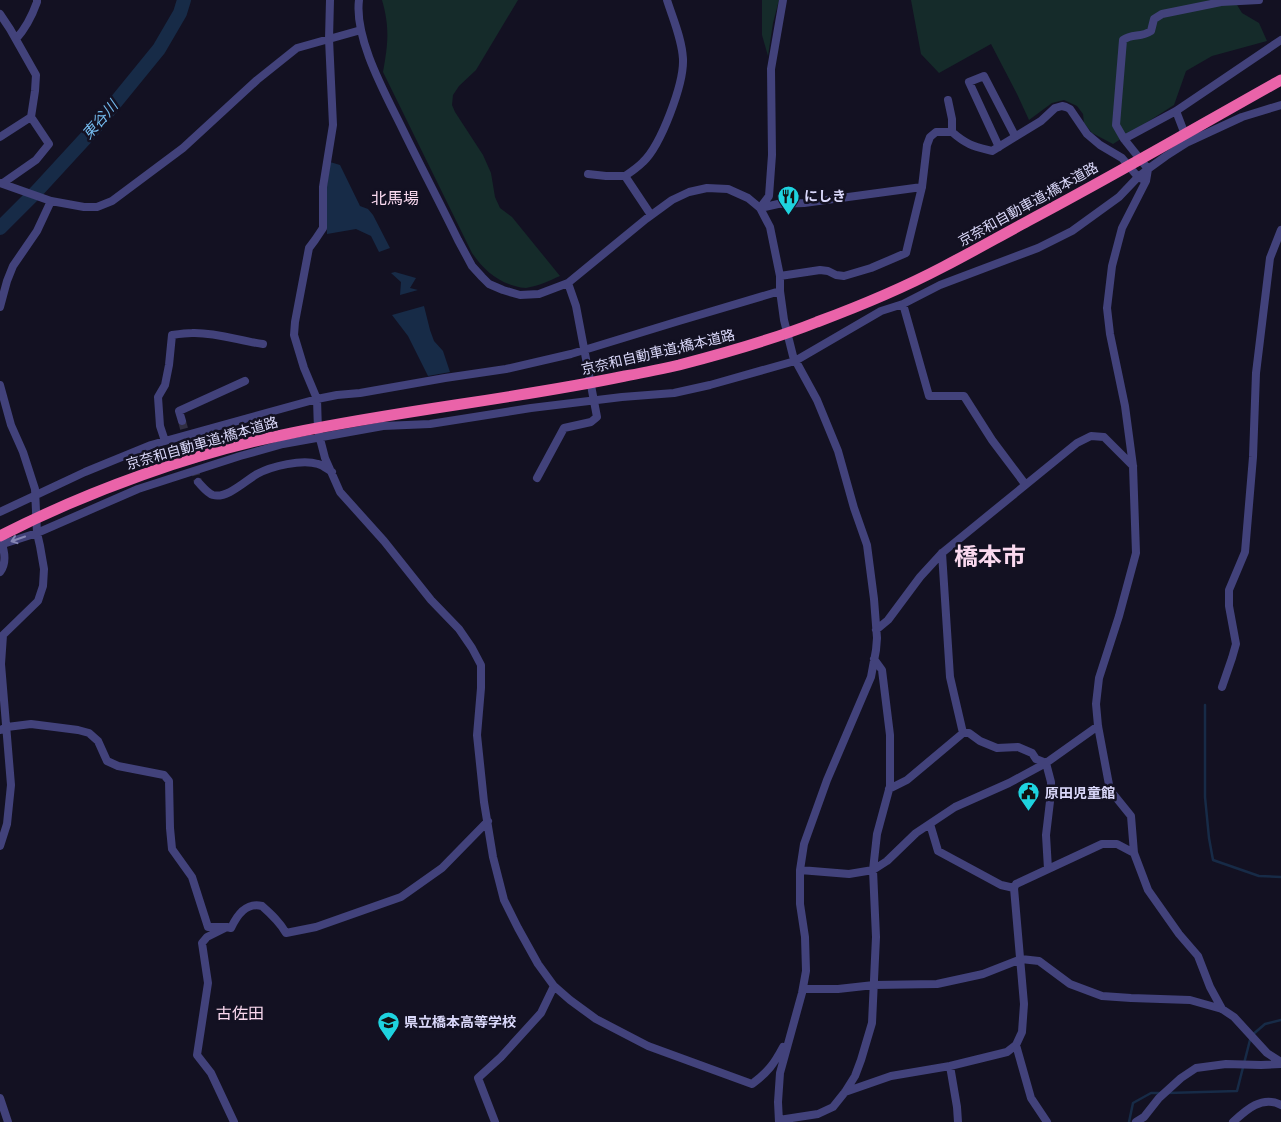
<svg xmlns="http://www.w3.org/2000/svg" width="1281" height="1122" font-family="Overpass,'Noto Sans JP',sans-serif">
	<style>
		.green { fill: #152b2a }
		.water { fill: #172b47 }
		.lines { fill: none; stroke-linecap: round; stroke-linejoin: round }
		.stream { stroke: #172b47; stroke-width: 2.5 }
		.river { stroke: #172b47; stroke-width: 14 }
		.minor-tunnel { stroke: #312f42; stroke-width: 8; stroke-dasharray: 8 4; stroke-linecap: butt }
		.minor { stroke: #42427b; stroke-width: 8 }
		.highway { stroke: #ea63a9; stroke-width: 11 }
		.oneway { stroke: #8686b4 }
		.labels { text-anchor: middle; stroke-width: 5; stroke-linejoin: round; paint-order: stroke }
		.poi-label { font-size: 14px; font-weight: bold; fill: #dad8fa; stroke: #131122; text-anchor: start }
		.street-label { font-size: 14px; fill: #dad8fa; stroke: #131122 }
		.water-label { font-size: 15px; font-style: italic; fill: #73b9ec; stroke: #131122 }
		.quarter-label { font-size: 16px; fill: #fad9ef; stroke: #131122 }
		.town-label { font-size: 24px; font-weight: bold; fill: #fad9ef; stroke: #131122 }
	</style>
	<rect width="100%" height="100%" fill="#131122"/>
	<path class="green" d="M382 0H518L476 70 459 86 453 95 452 105 455 112 483 155 491 173 495 197 500 208 512 217 560 276C549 281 538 286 526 288 523 288 518 287 515 286 496 281 483 269 472 253L383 72C388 44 390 28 382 0Z
		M762 0H779L773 23 768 56 762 35Z
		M911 0H1234L1242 13 1259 23 1267 41 1212 56 1186 71 1174 105 1113 144 1092 133 1084 123 1083 114 1077 106 1064 100 1052 103 1029 120 1017 94 991 44 939 73 921 54Z"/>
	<path class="water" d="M330 162 340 165 360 206 368 209 373 215 390 248 379 252 371 236 356 229 327 234 326 193Z
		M395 272 416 278 410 288 418 290 400 295 401 282 391 273Z
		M424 306 430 330 434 341 443 351 450 372 428 376 408 336 392 315Z"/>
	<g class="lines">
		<path class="stream" d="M1205 705V797L1209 838 1213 860 1259 876 1281 877
			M1168 1093 1237 1091 1251 1036 1265 1024 1281 1020
			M1129 1122 1133 1103 1151 1093H1162"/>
		<path class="river" d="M0 228 36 192 93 130 159 49 180 13 184 0"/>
		<path class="minor-tunnel" d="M182 421 198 482"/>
		<path class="minor" d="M330 0 329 39 333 125 323 187V228L315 240 309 248 295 322 294 335 304 368 317 399 318 431 325 458 340 492 384 541 431 600 459 629 472 648 481 665V688L477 735 484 802 493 857 504 900 518 928 538 964 554 986 570 1000 596 1019 648 1046 752 1084C768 1072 774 1064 783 1047
			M359 0C354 39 386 95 403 130 421 167 440 203 458 240L472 266 482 277 489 284 503 290 520 295 539 294 568 283 646 219 672 200 689 192 707 188 728 189 748 198 760 208 770 227 780 276V291L784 320 793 356 817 400 838 451 854 508 867 545 874 599 877 638 876 650 871 677 827 780 804 844 800 870V904L805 937 806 971 802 993 780 1073 778 1102 779 1122
			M0 14 10 29 36 75 35 91 31 117 0 137
			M16 39C26 28 32 16 37 2V0
			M948 100 952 119V132
			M1176 111 1186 137
			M1124 139 1176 111 1281 40
			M999 147 969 82 984 76 1015 136
			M588 174 606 176H625L651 215
			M625 176C631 172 638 167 643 162 661 145 684 84 683 59 682 39 673 19 667 0
			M0 183 51 201 84 207H97L112 201 183 148 257 80 297 48 361 30
			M3 183 36 160 49 144 31 117
			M760 208 769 196 772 155 771 69 783 0
			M760 208 778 204 804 203 922 187
			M780 276 820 270 828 271 836 275 844 276 871 268 906 253 922 187 927 145 930 137 936 132H952C967 145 973 146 992 151L1041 121 1055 108 1062 106 1066 107 1070 109 1087 134 1100 145 1122 158 1138 177 1142 179
			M903 304 929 396H964L992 440 1025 484
			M0 307 7 281 13 266 37 231 51 201
			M0 385 11 425 23 452 35 489 37 533 40 546 44 569 43 586 38 601 3 635 1 664 11 785 7 824 0 846
			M182 421 179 411 245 381
			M165 441 160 426 158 397 165 385 169 365 172 335C179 334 186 333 192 333 216 332 240 341 263 344
			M537 478 564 428 591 422 597 417 576 306 568 283
			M198 482C202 486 207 493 213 495 227 499 245 481 257 474 272 466 302 459 318 464 323 465 327 469 332 472
			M0 512 85 472 151 445 165 441 317 399 337 395 360 393 445 378 506 369 571 354 679 321 780 291
			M0 545 37 533 138 489 240 456 283 444 383 426 430 424 531 408 622 397 674 393 710 385 795 361 881 311 903 304 940 285 1038 248 1072 231 1119 197 1138 177 1148 169 1166 156 1188 142 1242 117 1281 105
			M942 553 950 677 963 733
			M0 572C7 563 5 552 1 541
			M876 630 888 620 920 577 942 553 1077 443 1091 436 1104 437 1133 466
			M1222 687 1232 658 1236 644 1229 606V590L1245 552 1253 457 1256 373 1270 258 1281 230
			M0 730 7 727 31 724 78 730 89 733 98 741 107 761 118 766 164 775 169 781 170 828 172 849 192 877 208 927H227L207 937 202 943 208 983 197 1055 211 1073 234 1122
			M1046 763 1051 782V793L1046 835 1048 869
			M889 789 907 780 963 733H969L980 741 997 748 1018 747 1032 753 1036 759 1046 763
			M930 824 938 851 1001 885 1014 888
			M800 870 849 874 873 870 887 861 916 833 955 807 1009 783 1046 763 1098 726
			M227 927 231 928C237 915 246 902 262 906 271 914 280 922 286 933L316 927 401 897 442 868 488 821
			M803 989H838L874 985 937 984 983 974 1021 959 1039 961 1070 984 1102 996 1131 998 1190 1000 1222 1009 1234 1017 1267 1053 1281 1062
			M1222 1009 1210 987 1198 956 1179 934 1148 890 1134 853 1131 816 1110 790 1098 726 1096 704 1099 678 1119 616 1136 553 1133 466 1125 406 1110 334 1107 308 1112 266 1122 228 1146 181 1148 169 1124 139 1116 125 1123 40C1132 33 1141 38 1151 31L1154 19 1162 14 1221 2 1259 0
			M1016 1045 1031 1098 1047 1122
			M950 1066 957 1107 958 1122
			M845 1092 891 1076 950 1066 1007 1052 1016 1045 1022 1032 1024 1004 1014 888 1016 884 1102 844H1117L1134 853
			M0 1098 8 1122
			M779 1120 818 1114 833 1107 845 1092 855 1076 861 1060 872 1023 876 937 873 870 877 834 890 786V735L882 670 874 659
			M495 1122 478 1078 501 1057 541 1013 554 986
			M1136 1122 1144 1117 1159 1098 1181 1078 1196 1068 1226 1064 1261 1065 1281 1064
			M1233 1122C1246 1110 1262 1095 1281 1105"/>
		<path class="highway" d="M0 536C90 490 193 453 292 433 402 410 515 399 625 376 643 373 661 369 679 365 725 353 772 340 817 322 860 306 903 288 943 267 972 252 1000 236 1028 221 1113 176 1197 127 1281 80"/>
	</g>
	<defs><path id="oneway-shaft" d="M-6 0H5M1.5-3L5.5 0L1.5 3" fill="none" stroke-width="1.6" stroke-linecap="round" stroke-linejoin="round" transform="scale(1.25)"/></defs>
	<use class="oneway" href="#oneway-shaft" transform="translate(18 539) rotate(161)"/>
	<defs>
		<symbol id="restaurant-pin" viewBox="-11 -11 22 30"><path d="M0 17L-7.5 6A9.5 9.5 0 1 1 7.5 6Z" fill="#1ed3df" stroke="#131122"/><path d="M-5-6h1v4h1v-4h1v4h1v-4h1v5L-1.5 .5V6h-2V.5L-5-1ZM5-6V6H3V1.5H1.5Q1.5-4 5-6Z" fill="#111"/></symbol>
		<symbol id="civic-pin" viewBox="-11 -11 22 30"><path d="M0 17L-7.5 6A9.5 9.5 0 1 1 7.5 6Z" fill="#1ed3df" stroke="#131122"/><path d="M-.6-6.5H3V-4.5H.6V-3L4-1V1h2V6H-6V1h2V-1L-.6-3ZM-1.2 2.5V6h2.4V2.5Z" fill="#111"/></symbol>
		<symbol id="school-pin" viewBox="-11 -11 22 30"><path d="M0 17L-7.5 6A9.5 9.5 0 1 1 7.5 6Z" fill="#1ed3df" stroke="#131122"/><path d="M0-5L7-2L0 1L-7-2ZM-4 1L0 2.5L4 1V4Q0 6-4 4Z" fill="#111"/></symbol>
	</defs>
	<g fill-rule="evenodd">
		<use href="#restaurant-pin" x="776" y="184" width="25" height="34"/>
		<use href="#civic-pin" x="1016" y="780" width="25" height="34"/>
		<use href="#school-pin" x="376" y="1010" width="25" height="34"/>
	</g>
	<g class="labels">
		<g class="poi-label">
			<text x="804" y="201">にしき</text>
			<text x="1045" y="798">原田児童館</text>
			<text x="404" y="1027">県立橋本高等学校</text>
		</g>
		<g class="street-label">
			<text transform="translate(1028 204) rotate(-29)" y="5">京奈和自動車道;橋本道路</text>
			<text transform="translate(658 352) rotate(-13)" y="5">京奈和自動車道;橋本道路</text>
			<text transform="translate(202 443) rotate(-16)" y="5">京奈和自動車道;橋本道路</text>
		</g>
		<g class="water-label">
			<text transform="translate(100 120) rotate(-49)" y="5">東谷川</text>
		</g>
		<g class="quarter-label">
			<text x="395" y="204">北馬場</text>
			<text x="240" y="1019">古佐田</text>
		</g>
		<g class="town-label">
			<text x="990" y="565">橋本市</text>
		</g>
	</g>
</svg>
